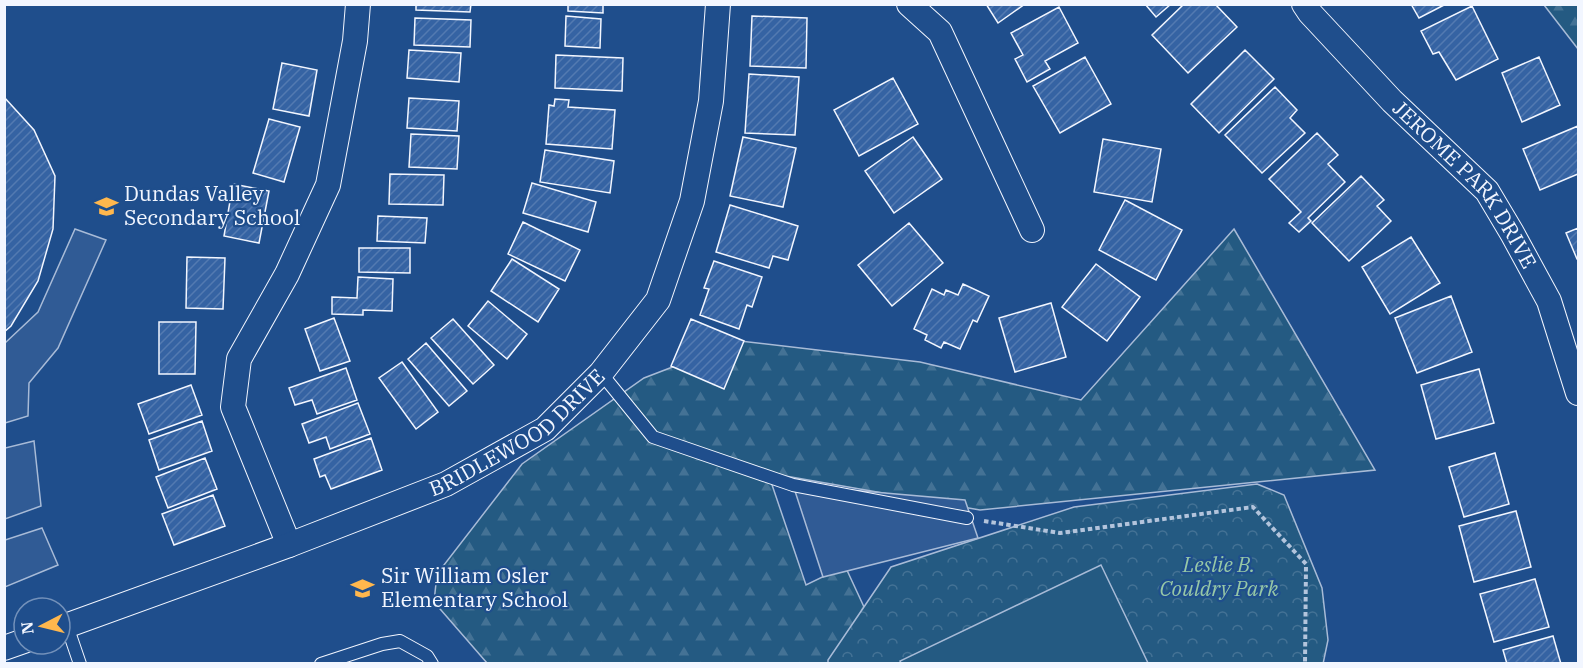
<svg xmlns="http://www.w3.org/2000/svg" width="1583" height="668" font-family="'IBM Plex Serif',serif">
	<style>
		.forest { fill: url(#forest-firs); stroke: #a8bbd7; stroke-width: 1.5 }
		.park { fill: url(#park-crowns); stroke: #a8bbd7; stroke-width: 1.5 }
		.pitch { fill: #245a82; stroke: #a8bbd7; stroke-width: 1.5 }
		.parking { fill: #305b95; stroke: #a8bbd7; stroke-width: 1.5 }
		.building { fill: url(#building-hatch); stroke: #f2f6ff; stroke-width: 1.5 }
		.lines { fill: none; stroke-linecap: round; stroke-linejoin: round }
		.lane-casing { stroke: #f2f6ff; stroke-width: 14 }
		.street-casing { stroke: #f2f6ff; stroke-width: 26 }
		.path { stroke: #b3c4dc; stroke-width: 4; stroke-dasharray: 4.5 3; stroke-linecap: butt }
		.lane { stroke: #1f4e8c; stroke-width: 12 }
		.street { stroke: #1f4e8c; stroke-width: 24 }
		.labels { text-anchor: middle; stroke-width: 4.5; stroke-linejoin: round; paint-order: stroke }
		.street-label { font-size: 21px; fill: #f2f6ff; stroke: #1f4e8c }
		.poi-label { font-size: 21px; fill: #f2f6ff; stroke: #1f4e8c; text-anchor: start }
		.park-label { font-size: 21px; font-style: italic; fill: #97c8a6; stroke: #1f4e8c }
	</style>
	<defs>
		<pattern id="forest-firs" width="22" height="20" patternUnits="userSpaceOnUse" patternTransform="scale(1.5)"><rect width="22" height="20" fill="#245a82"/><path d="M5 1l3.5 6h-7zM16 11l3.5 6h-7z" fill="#447295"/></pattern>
		<pattern id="park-crowns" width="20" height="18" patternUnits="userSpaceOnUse" patternTransform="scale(1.5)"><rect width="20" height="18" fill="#245a82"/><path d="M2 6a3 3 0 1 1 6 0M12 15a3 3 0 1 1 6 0" fill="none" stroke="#447295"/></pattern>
		<pattern id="building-hatch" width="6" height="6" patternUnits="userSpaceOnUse" patternTransform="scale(1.5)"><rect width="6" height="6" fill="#3563a3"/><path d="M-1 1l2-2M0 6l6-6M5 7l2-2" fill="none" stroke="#537ab1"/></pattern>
	</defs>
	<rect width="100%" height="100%" fill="#1f4e8c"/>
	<path class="forest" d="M1544 5H1578V49Z
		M1234 229 1375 470 980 510 768 473 806 585 845 566 890 663H487L434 602 437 574 522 464 644 378 740 341 920 362 1081 400Z"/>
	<path class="park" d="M1257 484 1284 495 1322 588 1328 640 1323 664H828V660L891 567 1074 507Z"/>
	<path class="pitch" d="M1101 565 1148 663H901L900 661Z"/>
	<path class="parking" d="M75 229 106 240 58 348 29 383 28 416 5 423V343L38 312Z
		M34 441 41 506 5 519V448Z
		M793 485 965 500 978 538 823 577Z
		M42 528 58 565 5 587V540Z"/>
	<path class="building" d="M416 4H471L470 12 416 10Z
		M568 4H603V13L568 11Z
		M986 4H1025L998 23Z
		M1145 4H1171L1156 17Z
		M1184 4H1215L1237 27 1188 73 1152 35Z
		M1411 4H1446L1419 18Z
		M1472 6 1498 59 1456 80 1439 52 1433 54 1421 31Z
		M1059 7 1078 43 1045 61 1050 69 1027 82 1015 59 1023 55 1011 33Z
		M566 16 601 19 600 48 565 46Z
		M752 16 807 18 806 68 750 66Z
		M415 18 471 20 470 47 414 45Z
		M409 50 461 53 459 82 407 78Z
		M1245 50 1274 79 1219 133 1191 104Z
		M556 55 623 58 622 91 555 88Z
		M1085 57 1111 104 1060 133 1033 86Z
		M1539 57 1560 105 1522 122 1502 73Z
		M282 63 317 70 309 116 273 109Z
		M749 74 799 77 795 135 745 133Z
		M893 78 918 124 859 156 834 110Z
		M1275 87 1297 110 1290 118 1305 133 1262 173 1225 135Z
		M4 97 34 130 55 176 53 229 38 281 11 326 4 332Z
		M409 98 459 101 457 131 407 128Z
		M555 99 569 100 568 107 615 110 612 149 546 144 549 105 554 106Z
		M269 119 300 127 284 182 253 173Z
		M1578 126V174L1540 190 1523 149Z
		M1317 133 1338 155 1328 164 1345 182 1308 218 1311 221 1299 232 1289 223 1301 212 1269 179Z
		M411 134 459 136 457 169 409 167Z
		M743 137 796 148 783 207 730 196Z
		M913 137 942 179 894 213 865 171Z
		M1103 139 1161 149 1152 202 1094 192Z
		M545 150 614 161 610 193 540 182Z
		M390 174 444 175 443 205 389 204Z
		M1361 176 1384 200 1377 206 1391 221 1349 261 1312 223Z
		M532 183 596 202 588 232 523 213Z
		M233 184 269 191 259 243 224 236Z
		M1125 200 1182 230 1156 280 1099 250Z
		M730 205 798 226 788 260 773 256 769 268 716 252Z
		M378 216 427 218 425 243 377 241Z
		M523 222 580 250 565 281 508 254Z
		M909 223 943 263 892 306 858 265Z
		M1578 228V259H1577L1566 233Z
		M1411 237 1440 283 1390 314 1362 267Z
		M359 248H410V273L359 272Z
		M187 257 225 258 223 309 186 308Z
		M512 259 559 289 538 322 491 291Z
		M714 261 762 277 752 307 747 305 739 329 700 315 709 289 704 288Z
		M1096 264 1140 297 1107 341 1062 307Z
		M358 277 393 279 392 311 363 310V315L332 314V297L357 298Z
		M963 284 989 296 977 322 973 320 960 349 944 342 941 348 925 340 927 335 914 329 932 289 944 295 946 290 958 295Z
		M1451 296 1472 352 1417 373 1395 318Z
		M488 301 527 334 507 359 468 326Z
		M1051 303 1066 357 1015 372 999 318Z
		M334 318 350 361 320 371 305 329Z
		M453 319 494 365 473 384 431 338Z
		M691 319 744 341 724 389 671 366Z
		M159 322H196L195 374H159Z
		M426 343 467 391 449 406 408 359Z
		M402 362 438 412 416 429 379 378Z
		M346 368 357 400 317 414 312 400 295 405 289 388Z
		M1479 369 1494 423 1436 439 1421 385Z
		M191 385 202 415 149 434 138 404Z
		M358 403 370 434 330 449 326 437 309 443 302 424Z
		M202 421 212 451 159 470 149 440Z
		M371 438 382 470 331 489 325 475 320 477 314 459Z
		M1495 453 1509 504 1464 517 1449 467Z
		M205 458 217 489 168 508 156 477Z
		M213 495 225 526 174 545 162 514Z
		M1516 511 1531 567 1474 582 1459 526Z
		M1535 579 1549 627 1494 642 1480 594Z
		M1553 636 1561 664H1507L1503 650Z"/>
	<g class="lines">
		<defs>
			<path id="lane" d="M601 373 653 437 793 485 967 518
				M67 626 80 664
				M321 664 382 644 400 641 427 656 432 664"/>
			<g id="street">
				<path d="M909 4 940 32 1032 230"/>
				<path id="s1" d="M1304 4 1310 13 1392 101 1487 191 1512 233 1549 301 1578 393"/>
				<path d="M289 545 233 407 239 359 287 274 328 185 355 41 358 4"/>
				<path id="s2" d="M60 628 289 545 446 484 545 429 601 373 658 300 692 201 711 101 718 4"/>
				<path d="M4 648 24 641"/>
			</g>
		</defs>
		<use href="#lane" class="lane-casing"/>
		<use href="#street" class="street-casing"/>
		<path class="path" d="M984 521 1060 533 1253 507 1306 564 1305 664"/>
		<use href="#lane" class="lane"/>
		<use href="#street" class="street"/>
	</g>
	<defs>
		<symbol id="school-bare" viewBox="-9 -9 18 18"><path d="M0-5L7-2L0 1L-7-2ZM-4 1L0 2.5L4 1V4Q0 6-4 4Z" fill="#ffb74d" stroke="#1f4e8c" stroke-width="2.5" paint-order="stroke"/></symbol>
	</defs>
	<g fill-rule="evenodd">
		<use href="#school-bare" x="90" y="190" width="33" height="33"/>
		<use href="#school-bare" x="346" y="572" width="33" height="33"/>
	</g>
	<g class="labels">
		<g class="street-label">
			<text dy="7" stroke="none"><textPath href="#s1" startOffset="243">JEROME PARK DRIVE</textPath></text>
			<text dy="7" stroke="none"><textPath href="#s2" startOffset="500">BRIDLEWOOD DRIVE</textPath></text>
		</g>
		<g class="poi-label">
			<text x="124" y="201">Dundas Valley<tspan x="124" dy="24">Secondary School</tspan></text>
			<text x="381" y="583">Sir William Osler<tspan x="381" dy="24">Elementary School</tspan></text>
		</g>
		<g class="park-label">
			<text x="1219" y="572">Leslie B.<tspan x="1219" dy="24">Couldry Park</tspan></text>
		</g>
	</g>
	<rect width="1583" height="668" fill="none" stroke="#f2f6ff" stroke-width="12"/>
	<g transform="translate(42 626) rotate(263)"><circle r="28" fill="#1f4e8c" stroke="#7391ba" stroke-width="1.5"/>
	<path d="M0-4.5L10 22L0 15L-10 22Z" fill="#ffb74d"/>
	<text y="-9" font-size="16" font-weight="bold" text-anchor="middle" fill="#f2f6ff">N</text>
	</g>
</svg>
